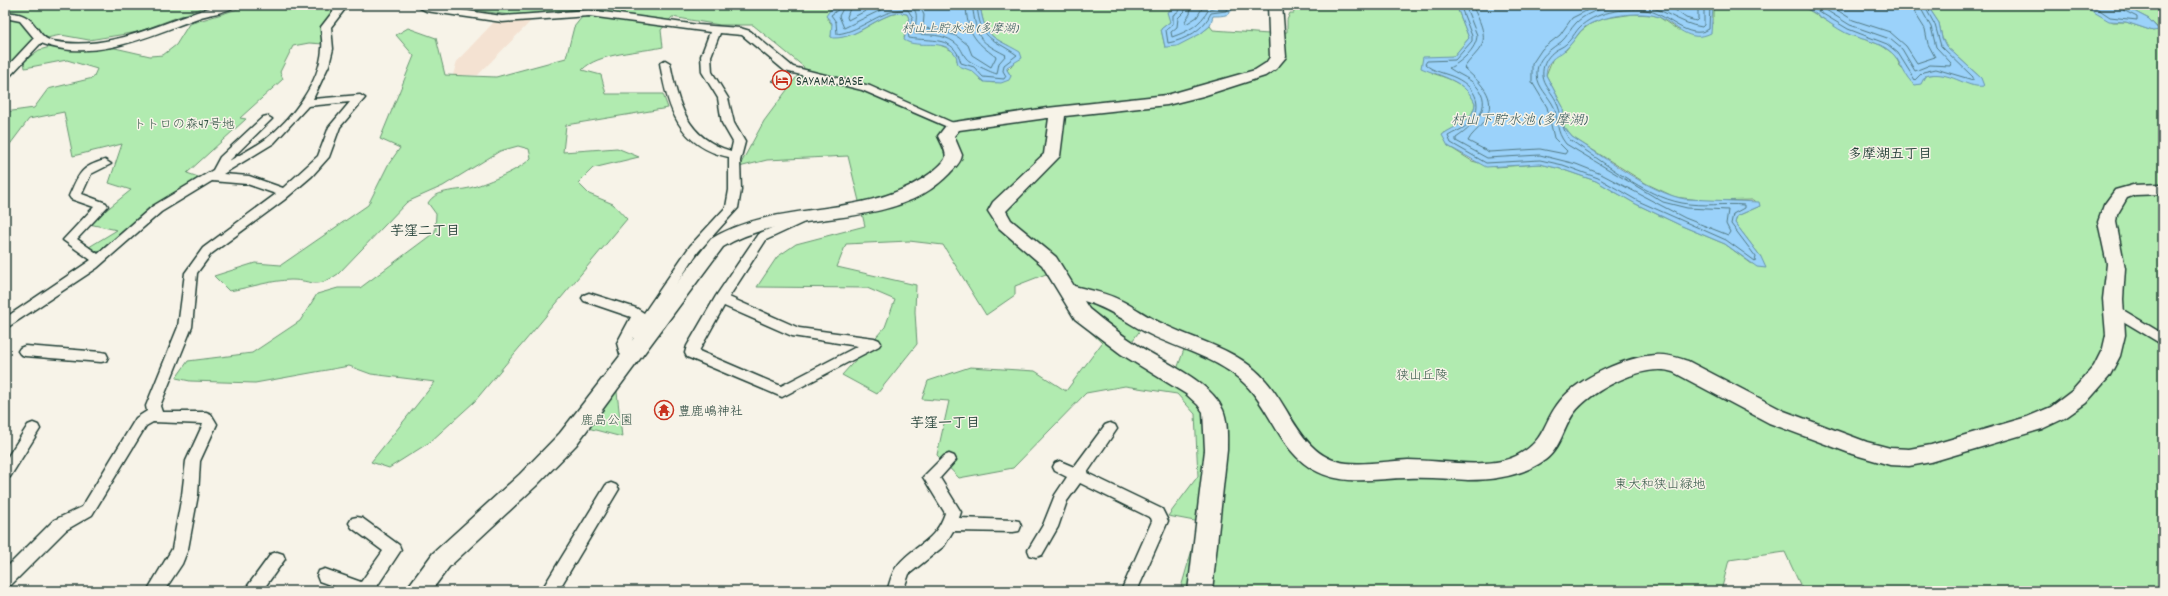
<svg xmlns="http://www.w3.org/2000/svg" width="2168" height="596" font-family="Dekko,'Klee One',sans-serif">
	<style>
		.built { fill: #f4e2d2 }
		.green { fill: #b1ebb0; stroke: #689472; fill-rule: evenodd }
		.water { fill: #9bd2fa; stroke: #6996ab }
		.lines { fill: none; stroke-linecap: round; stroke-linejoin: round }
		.shore { stroke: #517983; stroke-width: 1 }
		.building { fill: #edba9f; stroke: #1f3d34 }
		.street-casing { stroke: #1f3d34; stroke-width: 3 }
		.secondary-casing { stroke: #1f3d34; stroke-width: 3 }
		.street { fill: #f7f3e8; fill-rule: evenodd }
		.secondary { fill: #f7f3e8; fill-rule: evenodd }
		.labels { text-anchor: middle; stroke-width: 3; stroke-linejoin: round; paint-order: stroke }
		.far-water-label { font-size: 12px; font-style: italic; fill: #385b5c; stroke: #f7f3e8 }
		.poi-label { font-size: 13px; fill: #1f3d34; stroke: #f7f3e8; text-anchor: start }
		.park-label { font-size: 13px; fill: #355747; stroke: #f7f3e8 }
		.water-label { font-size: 14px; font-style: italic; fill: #385b5c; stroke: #f7f3e8 }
		.neighbourhood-label { font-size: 14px; font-weight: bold; fill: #1f3d34; stroke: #f7f3e8 }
	</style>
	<rect width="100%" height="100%" fill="#f7f3e8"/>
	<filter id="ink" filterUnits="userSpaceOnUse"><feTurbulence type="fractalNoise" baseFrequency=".025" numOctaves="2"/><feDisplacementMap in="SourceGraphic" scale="8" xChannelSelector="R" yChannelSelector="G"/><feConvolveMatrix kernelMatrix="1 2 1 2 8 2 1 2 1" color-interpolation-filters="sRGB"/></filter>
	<g filter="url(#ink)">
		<path class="built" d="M531 21 478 75H453L457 61 493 23Z"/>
		<path class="green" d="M5 5H210L138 32 89 40 61 35 32 41 5 69Z
			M251 5H339L324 44 309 43 293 46 280 72 283 79 240 118 246 119 187 173 204 179 100 253 89 247 117 230 89 224 131 190 109 183 122 144 73 156 64 112 29 119 5 151V112L34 108 48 89 93 78 97 69 67 60 25 68 24 61 39 50 54 46 115 48 150 56 163 55 176 45 189 24Z
			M439 5H839L827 18 833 26 831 37C861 41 881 8 907 14L909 18 904 38C921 41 944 42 957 55V61L976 73 981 80C993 85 1001 83 1011 76L1007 70 1012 65 1009 46C987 35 984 30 980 5H1174L1177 8 1170 22 1161 29 1165 47 1200 34 1210 26 1213 30 1269 34 1287 32V20L1290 13H1294L1293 5H1456L1469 38 1454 56 1440 58 1432 73C1450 79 1467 84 1475 103 1474 119 1457 127 1444 133L1448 146 1472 161 1495 167 1540 164 1561 169 1596 181 1636 204 1682 226 1725 244 1752 264 1761 257 1735 223 1737 216 1760 206 1753 200 1708 201 1675 197 1647 184 1572 137 1564 127 1563 107 1546 75 1552 60 1557 53 1566 50 1581 31 1590 24 1606 18 1634 14 1652 15 1659 17 1678 30 1713 23V7L1715 5H1797L1807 9 1846 33 1881 45 1895 55 1901 68 1921 82 1925 76C1942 71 1957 78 1972 85L1981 78 1946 46 1942 38 1939 23 1927 5H2082L2113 22H2126L2153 31 2158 28 2149 19 2122 5H2163V591H1803L1785 552 1729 560 1721 591H1180L1200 522 1168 516 1198 476 1195 414 1177 394 1125 386 1086 393 1013 468 959 478 937 455 949 401 922 399 928 381 970 367 1035 371 1066 391 1102 343 1076 318 1046 274 1015 286V295L986 315 943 245 909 241 846 244 837 267 916 285 915 312 917 344 877 394 842 375 885 327 895 300 867 288 757 287 777 257 796 244 865 226 848 156 767 160 739 167 764 121 804 67 753 25H720L672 17 661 30 663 47C641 52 597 53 582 70L601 75 606 94H663L668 108 566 125 563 152 617 148 639 157 593 168 578 183 589 194 613 204 627 219 474 402 430 442 389 468 371 462 435 382 371 374 349 366 255 383 190 381 176 378 188 361 252 353 300 321 317 294 338 288H360L435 232 436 214 428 203C437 188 458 192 473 187 489 182 520 170 531 158L529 149 518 146 500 151 443 186 407 202 338 274C314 290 314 280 291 280 272 280 248 288 229 291L214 276 255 263 281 265 368 205 388 165 400 148 380 139 414 56 396 35 408 28 436 38 445 75 496 77 566 58 574 27 586 12 585 9 510 15ZM1147 321 1188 338 1175 375 1127 348Z
			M616 383 622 437 584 427Z"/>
		<path class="water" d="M839 5H980C985 40 993 36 1020 52L1022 58 1007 67V70L1011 76 1009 80 1001 83 984 82 972 71 959 66C956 62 958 58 955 54 942 37 919 50 904 40L909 18 907 14C882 8 861 39 833 38L831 37 832 23 826 16 830 10Z
			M1174 5H1234C1231 16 1224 16 1213 16L1210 26 1200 34 1177 46 1168 47H1165L1161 29 1170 22 1167 12 1176 8Z
			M1456 5H1715L1713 7 1711 33C1689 44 1677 25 1659 17 1641 10 1600 16 1585 27 1578 32 1575 40 1569 46 1559 58 1548 55 1546 75L1563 107 1564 127 1572 137C1603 156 1650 193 1685 199L1759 202 1760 206 1737 216 1735 223 1761 257 1766 268 1757 267 1725 244 1682 226 1636 204 1596 181 1561 169 1540 164 1486 167 1448 146 1442 135C1455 125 1474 122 1475 103 1465 80 1442 77 1421 68L1423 57 1454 56 1469 38Z
			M1797 5H1927L1939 23 1942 38 1946 46 1981 78 1984 86C1965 89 1950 69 1925 76L1921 84 1915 85C1904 77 1902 64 1894 55 1883 43 1868 41 1853 36 1833 29 1818 11 1797 5Z
			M2082 5H2122L2149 19 2159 30 2153 31 2126 22 2109 21Z"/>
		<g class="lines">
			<path class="shore" d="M840 5 839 9 831 15 836 22 837 34C863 31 881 8 908 10L913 18 908 33 909 38C932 42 954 35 961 63L974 67 983 77 1004 79 1006 76 1003 71 1004 65 1017 55C991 37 980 40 977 5
				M845 5 839 16 844 28 891 5
				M851 5 847 17 848 20 877 5
				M908 5C922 11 914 22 915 34 928 35 943 34 954 42 962 47 962 54 967 59 969 62 992 73 997 74L999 63 1006 55C975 39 978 38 972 5
				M919 5 924 15 923 28 939 29 958 37 968 45 972 55 991 67 996 57C974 41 967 32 966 5
				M1179 5V11L1173 15V24L1166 30 1168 43C1186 40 1204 29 1211 13L1226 11 1230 5
				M1185 5V11L1178 18 1177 27 1171 32 1172 37C1189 31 1200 25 1209 9L1225 5
				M1191 5 1190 14 1185 21 1186 24 1197 17 1204 5
				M1460 5 1472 36V41L1455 60 1427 61 1425 64C1433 72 1446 73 1456 78 1477 88 1485 108 1467 125 1462 130 1454 132 1448 136L1451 143 1486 163 1540 160 1563 165 1598 178 1638 201 1726 240 1755 261 1756 257 1731 224 1733 214 1744 208V205C1724 203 1703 207 1682 203 1644 196 1603 161 1570 140 1561 129 1563 119 1558 106 1556 98 1550 92 1546 85 1538 71 1546 54 1560 48 1569 44 1573 35 1579 28 1594 12 1624 8 1645 10 1666 12 1688 42 1709 29L1710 5
				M1465 5 1477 35C1477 49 1460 63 1449 68 1456 73 1464 76 1471 81 1497 102 1477 124 1456 138V141L1487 158 1540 155 1576 164 1601 174 1685 218 1728 235 1730 232 1726 224 1728 210 1687 208 1663 202 1566 144C1555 130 1559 122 1554 107 1549 96 1538 88 1537 75 1536 59 1549 50 1561 42 1567 37 1570 29 1576 23 1591 8 1616 5 1636 5 1661 5 1678 24 1702 27L1704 25V5
				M1472 5C1477 16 1487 32 1482 45 1478 53 1469 60 1464 68 1483 85 1500 100 1482 124 1478 130 1471 134 1468 141L1489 152 1540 149 1565 154 1567 151 1554 138 1547 107 1532 82V64L1542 49 1560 35 1572 18 1598 5
				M1668 5 1686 18 1696 21 1698 19V5
				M1808 5 1848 29 1887 44 1898 53 1915 80 1923 72 1936 69 1973 80V77L1941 46 1935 25 1924 5
				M1818 5 1850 25 1890 39 1902 49 1915 71 1930 65 1950 66 1951 63 1936 47 1931 27 1919 5
				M1829 5 1853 20 1890 32 1906 46 1917 63 1935 57 1928 44 1925 29 1915 13 1913 5
				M2092 5 2110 17 2137 20V17L2123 10 2122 5"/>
		</g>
		<path class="building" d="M780 75 792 78 784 85 772 81Z"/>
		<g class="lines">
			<defs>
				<path id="street" d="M220 5H236C230 12 210 14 201 17 151 35 94 64 41 43L9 77 5 78V69L34 38 20 21 5 18V12C12 13 20 13 26 17 37 23 39 38 52 41 112 53 164 20 220 5Z
					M338 5H348L331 27 333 49 329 65 313 99 360 95 365 98 340 127 329 157 312 176 284 200 211 254 197 273 192 327 160 406 162 412H206L211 414 217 424 200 461 198 495 188 549 182 564 164 591H147L172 549 182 495 186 461 203 424 153 422 146 426 92 515 66 530 11 585 5 587V569L54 520 82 507 136 418 147 411 146 406 178 327 185 273 203 248 276 194 247 184 212 181 161 212 97 268 5 329V318L91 260 63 240 94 207 71 199 69 196C79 174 80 167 105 160L111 164 91 174 82 194 106 203 108 206 77 239 98 254 153 206 213 170 220 157 263 117 267 116 272 119 229 161C241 154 255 147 266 139 292 119 320 82 322 49 323 41 321 34 321 27ZM350 102 329 127 318 156 283 188 249 176 223 174 274 143 308 106Z
					M414 5H427L502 16 589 10 698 25 740 28 750 31 793 67 870 86 960 126 954 129 950 128 862 90 785 71 742 35 720 33 711 56 712 72 728 98 734 123 745 142 740 161 741 190 738 208 698 252 664 303 648 328 645 348H635L633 345 634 337C628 348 634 348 639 356L637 360 632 361 620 354 617 343 631 317 584 301 582 298 584 295 589 293 636 308 644 313 690 246 726 207 729 190V157C679 147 667 107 660 63L665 60 670 63C678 103 686 138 731 151L733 142 722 123 718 98 702 72 701 56 710 32 589 16 502 22 426 11Z
					M805 213 811 217 809 220 766 240 729 297 799 328 874 338 879 340 881 343 879 346 782 397 687 357 685 353 687 346 716 296 758 234ZM724 306 792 336 858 346 781 386 699 351Z
					M2113 304 2163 334V345L2108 312 2106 309 2108 306Z
					M25 346 101 352 106 353 108 357 106 361 101 362 25 356 20 354 18 351 20 348Z
					M33 423 38 425 40 429 10 477 5 479V461L28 425Z
					M1110 423 1115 425 1117 429 1087 473 1162 509 1168 521 1137 591H1121L1152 521 1151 518 1080 483 1067 501 1058 527 1042 555 1036 557 1030 555 1028 550 1043 525 1055 495 1067 477 1055 471 1053 467 1055 463 1060 461 1074 467 1105 425Z
					M949 454 954 456 956 460 940 478 961 512 959 518 1013 520 1019 521 1021 526 1019 531 1013 532 953 531 944 546 909 574 903 591H887C890 583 892 571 898 565 915 544 935 543 945 513L923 477 944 456Z
					M611 483 616 485 619 489 558 591H541L606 485Z
					M357 517 362 518 399 545 401 550 374 591H347L319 581 317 576 319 571 325 569 361 582 383 551 352 528 349 523 352 518Z
					M277 552 283 554 285 559 262 591H244L271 554Z"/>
				<path id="secondary" d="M1268 5H1282L1286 57 1276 69 1265 76 1203 96 1167 105 1065 116 1060 156 1006 211 1011 220 1056 257 1074 286C1090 290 1107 293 1122 301 1136 308 1149 318 1163 324 1199 342 1239 349 1266 381 1291 409 1303 459 1347 463 1367 465 1388 461 1408 460 1440 460 1487 470 1516 456 1546 441 1542 423 1560 401 1578 378 1627 356 1656 355 1667 354 1678 358 1688 361L1784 411 1867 442 1890 448 1909 449 1931 445 2027 417 2051 407 2072 391 2094 366 2103 348 2106 335 2103 299 2107 264 2098 222 2104 205 2115 190 2133 185 2163 184V194L2135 195 2127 198 2117 215 2116 222 2125 268 2123 299 2125 335 2120 356 2109 377 2086 403 2065 418 2042 429 1931 462 1909 466 1890 465 1852 454 1769 423 1673 372C1645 362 1591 390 1574 413 1563 428 1561 448 1545 460 1522 476 1494 480 1468 480 1448 479 1428 477 1408 478 1378 478 1346 486 1318 472 1281 455 1273 412 1245 384 1219 358 1181 350 1149 334 1127 323 1109 308 1084 301L1089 309C1104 321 1120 334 1136 344 1161 361 1211 381 1223 410 1228 422 1227 437 1227 450L1212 591H1188L1205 450 1203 412 1198 405 1186 394 1121 354 1075 319 1042 265 999 228 988 211 993 202 1044 154 1049 118H1047L959 130 954 136 962 155C961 163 954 168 949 174 891 234 789 206 723 247L576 445 536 486 449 567 431 591H405L433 553 520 474 560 433 711 239C774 200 858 219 922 179 930 174 941 166 945 159 948 153 940 141 938 136L948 123 1047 108 1167 95 1255 70 1266 63 1270 57Z"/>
			</defs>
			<use href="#street" class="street-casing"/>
			<use href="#secondary" class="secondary-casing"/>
			<use href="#street" class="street"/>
			<use href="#secondary" class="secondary"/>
		</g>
	</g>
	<defs>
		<symbol id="hotel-ring" viewBox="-11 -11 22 22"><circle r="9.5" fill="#f7f3e8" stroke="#c8321e" stroke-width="1.5"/><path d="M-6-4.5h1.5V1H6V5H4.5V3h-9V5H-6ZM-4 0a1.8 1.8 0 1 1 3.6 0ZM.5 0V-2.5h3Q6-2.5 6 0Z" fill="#c8321e"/></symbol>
		<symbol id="temple-ring" viewBox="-11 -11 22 22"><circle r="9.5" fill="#f7f3e8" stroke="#c8321e" stroke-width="1.5"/><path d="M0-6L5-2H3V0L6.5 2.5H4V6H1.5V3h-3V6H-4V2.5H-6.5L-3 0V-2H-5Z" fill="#c8321e"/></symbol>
	</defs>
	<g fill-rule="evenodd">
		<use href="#hotel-ring" x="771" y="69" width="22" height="22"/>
		<use href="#temple-ring" x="653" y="399" width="22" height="22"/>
	</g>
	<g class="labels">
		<g class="far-water-label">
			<text x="960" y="32">村山上貯水池 (多摩湖)</text>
		</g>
		<g class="poi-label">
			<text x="796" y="85">SAYAMA BASE</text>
			<text x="678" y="415">豊鹿嶋神社</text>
		</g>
		<g class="park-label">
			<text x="184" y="128">トトロの森47号地</text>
			<text x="1422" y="379">狭山丘陵</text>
			<text x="607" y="424">鹿島公園</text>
			<text x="1660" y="488">東大和狭山緑地</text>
		</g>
		<g class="water-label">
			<text x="1519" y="124">村山下貯水池 (多摩湖)</text>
		</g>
		<g class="neighbourhood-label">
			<text x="1890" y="158">多摩湖五丁目</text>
			<text x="425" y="235">芋窪二丁目</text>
			<text x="945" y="427">芋窪一丁目</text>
		</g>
	</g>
	<rect width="2168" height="596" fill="none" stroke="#f7f3e8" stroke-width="20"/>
	<rect x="10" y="10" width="2148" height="576" fill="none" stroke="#1f3d34" stroke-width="1.5" filter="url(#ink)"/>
</svg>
